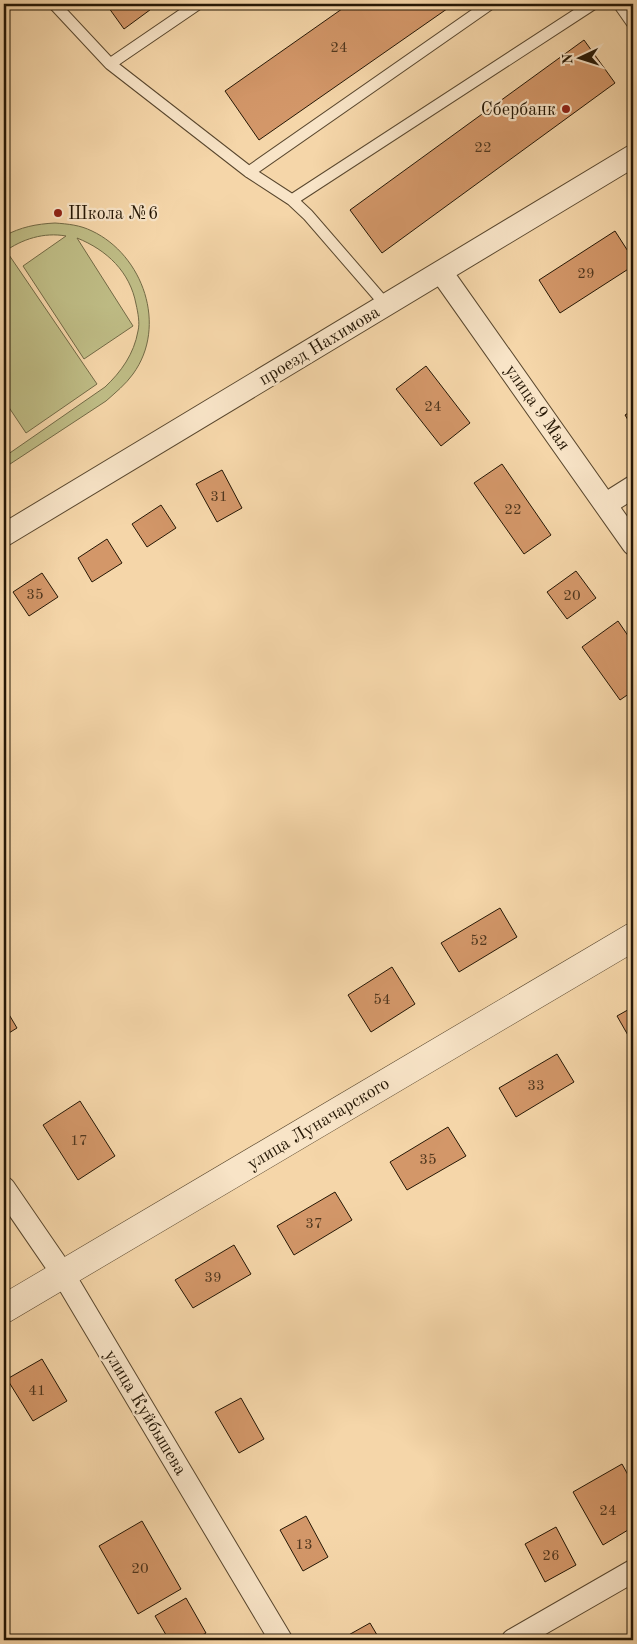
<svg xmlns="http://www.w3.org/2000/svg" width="637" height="1644" font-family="'Old Standard TT',serif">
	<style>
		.green { fill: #bfbd86; stroke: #726a46 }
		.building { fill: #d39769; stroke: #251705 }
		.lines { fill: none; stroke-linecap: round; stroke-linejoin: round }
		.service-casing { stroke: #59472e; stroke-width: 13 }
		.minor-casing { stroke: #59472e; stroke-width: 24 }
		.tertiary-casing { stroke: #59472e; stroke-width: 29 }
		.service { stroke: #f8e4c7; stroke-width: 11 }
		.minor { stroke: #f8e4c7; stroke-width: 22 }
		.tertiary { stroke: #f8e4c7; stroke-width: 28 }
		.poi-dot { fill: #8f2418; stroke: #f8e4c7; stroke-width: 2 }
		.labels { text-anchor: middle; stroke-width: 4.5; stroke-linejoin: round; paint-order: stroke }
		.number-label { font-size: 15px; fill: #50371e }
		.poi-label { font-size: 18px; fill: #251705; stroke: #f8e4c7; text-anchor: end }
		.street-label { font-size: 18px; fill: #251705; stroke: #f8e4c7 }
	</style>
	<rect width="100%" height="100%" fill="#f5d6a9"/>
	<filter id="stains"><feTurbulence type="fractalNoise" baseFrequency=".004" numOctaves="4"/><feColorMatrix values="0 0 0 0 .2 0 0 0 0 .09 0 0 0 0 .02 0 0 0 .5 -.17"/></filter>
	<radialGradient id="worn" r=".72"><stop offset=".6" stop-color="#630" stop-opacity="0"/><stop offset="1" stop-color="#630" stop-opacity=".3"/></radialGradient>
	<path class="green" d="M55 223C68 224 80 225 92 231 143 255 168 326 133 374 126 384 115 393 106 401L4 468V457L105 387C121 372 134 354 138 331 140 323 138 313 136 304 130 272 107 250 77 238L133 326 84 359 23 266 66 236C44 232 22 239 4 252V236C21 227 36 224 55 223Z
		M7 252 97 384 26 433 4 400V254Z"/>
	<path class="building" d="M106 4H158L124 29Z
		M349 4H454L259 140 225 91Z
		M584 40 615 83 382 253 350 210Z
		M615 231 633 259V266L560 313 539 280Z
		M426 366 470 423 441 446 396 389Z
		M633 410V428L625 415Z
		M502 464 551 535 524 554 474 483Z
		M222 470 242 508 217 522 196 484Z
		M161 505 176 528 147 547 132 524Z
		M107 539 122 563 92 582 78 558Z
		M576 571 596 598 567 619 547 592Z
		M42 573 58 597 29 616 13 592Z
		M618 621 633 643V691L620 700 582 647Z
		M500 908 517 937 459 972 441 943Z
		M392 967 415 1004 371 1032 348 995Z
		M4 1006 17 1028 4 1036Z
		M633 1007V1044L617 1016Z
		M557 1054 574 1082 516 1117 499 1088Z
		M80 1101 115 1156 78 1180 43 1125Z
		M448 1127 466 1156 407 1190 390 1162Z
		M335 1192 352 1220 294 1255 277 1226Z
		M234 1245 251 1274 193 1308 175 1280Z
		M42 1359 67 1401 33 1421 7 1379Z
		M241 1398 264 1439 239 1453 215 1412Z
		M622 1464 633 1484V1527L603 1545 573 1492Z
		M306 1516 328 1557 303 1571 280 1530Z
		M142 1521 181 1589 138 1614 99 1546Z
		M556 1527 576 1565 545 1582 525 1544Z
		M186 1598 206 1633 193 1640H169L155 1616Z
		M370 1623 380 1640H347L345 1637Z
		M594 1636 596 1640H585Z"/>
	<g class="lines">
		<defs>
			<path id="service" d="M54 4 110 64 249 172 292 200 308 215 386 305
				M619 4 633 24
				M110 64 198 4
				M249 172 490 4
				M292 200 593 4"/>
			<path id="minor" d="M441 272 633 544
				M606 504 633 487
				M4 535 633 156
				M4 1188 63 1274 281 1640
				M513 1640 633 1571"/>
			<path id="tertiary" d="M4 1309 633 937"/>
		</defs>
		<use href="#service" class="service-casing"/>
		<use href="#minor" class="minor-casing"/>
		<use href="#tertiary" class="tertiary-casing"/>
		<use href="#service" class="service"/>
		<use href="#minor" class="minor"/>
		<use href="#tertiary" class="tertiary"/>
	</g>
	<g class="poi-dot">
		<circle cx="566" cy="109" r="5"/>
		<circle cx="58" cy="213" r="5"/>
	</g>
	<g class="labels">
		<g class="number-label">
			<text x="339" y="52">24</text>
			<text x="483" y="152">22</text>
			<text x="586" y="278">29</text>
			<text x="433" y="411">24</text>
			<text x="219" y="501">31</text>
			<text x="513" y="514">22</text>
			<text x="35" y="599">35</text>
			<text x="572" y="600">20</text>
			<text x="479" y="945">52</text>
			<text x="382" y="1004">54</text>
			<text x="536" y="1090">33</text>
			<text x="79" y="1145">17</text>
			<text x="428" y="1164">35</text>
			<text x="314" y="1228">37</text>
			<text x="213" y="1282">39</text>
			<text x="37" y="1395">41</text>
			<text x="608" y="1515">24</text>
			<text x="304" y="1549">13</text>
			<text x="551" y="1560">26</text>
			<text x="140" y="1573">20</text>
		</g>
		<g class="poi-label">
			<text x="556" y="115">Сбербанк</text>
			<text x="68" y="219" text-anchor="start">Школа №6</text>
		</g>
		<g class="street-label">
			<text transform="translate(319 345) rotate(-31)" y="6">проезд Нахимова</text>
			<text transform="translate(538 407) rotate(55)" y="6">улица 9 Мая</text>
			<text transform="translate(318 1123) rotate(-31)" y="6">улица Луначарского</text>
			<text transform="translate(146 1412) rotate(59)" y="6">улица Куйбышева</text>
		</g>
	</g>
	<rect width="637" height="1644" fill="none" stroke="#f5d6a9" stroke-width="20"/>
	<rect x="5" y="5" width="627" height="1634" fill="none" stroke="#251705" stroke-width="2.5"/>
	<rect x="10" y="10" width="617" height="1624" fill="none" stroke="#251705"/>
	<g transform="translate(580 58) rotate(266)" stroke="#f8e4c7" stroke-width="4" paint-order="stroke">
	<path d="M0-4L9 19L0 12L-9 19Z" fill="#251705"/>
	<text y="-8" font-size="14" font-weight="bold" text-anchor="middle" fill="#251705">N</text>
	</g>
	<rect width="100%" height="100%" filter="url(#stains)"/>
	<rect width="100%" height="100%" fill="url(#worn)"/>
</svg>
